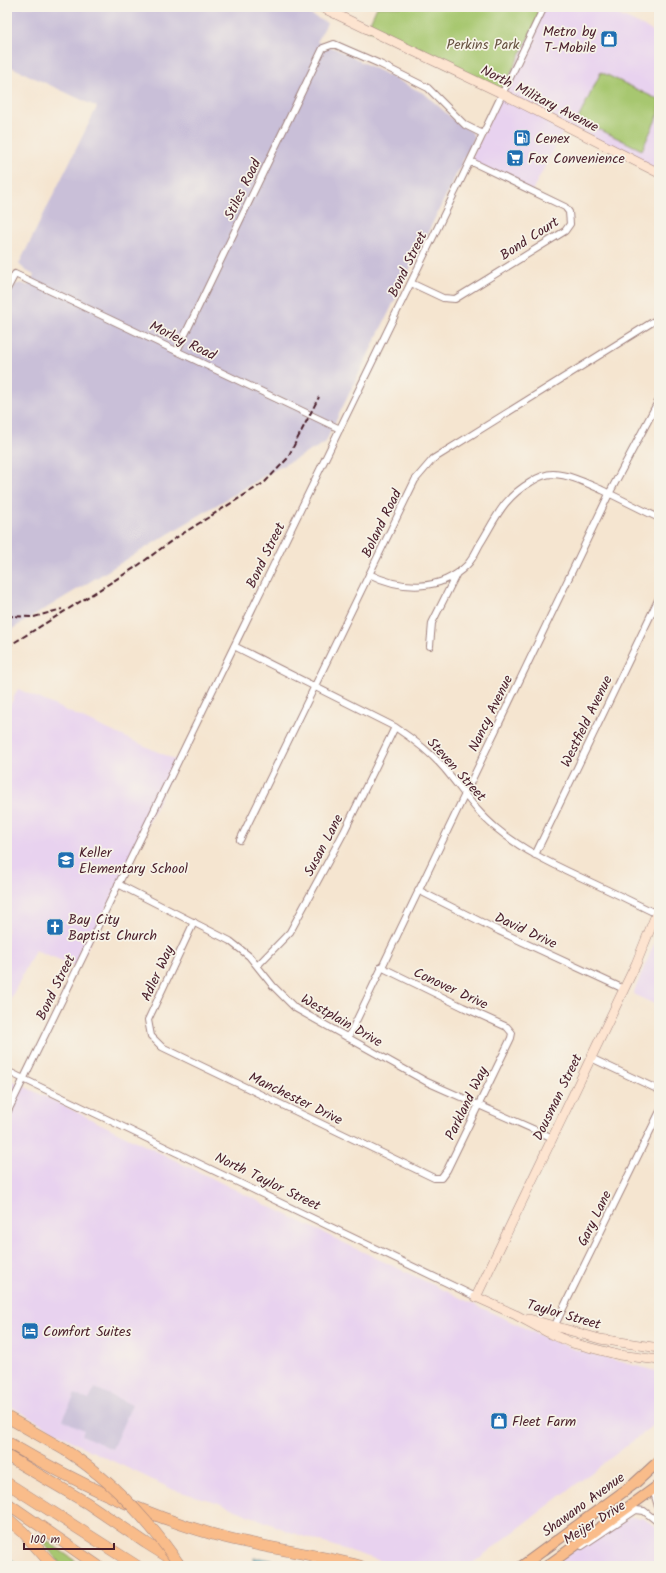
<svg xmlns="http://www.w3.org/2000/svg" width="666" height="1573" font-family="Kalam,sans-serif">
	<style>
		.built { fill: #e8d2ef }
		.industrial { fill: #c9bfd8 }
		.green { fill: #a7c770; stroke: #78734e }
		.water { fill: #3eacbc; stroke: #446674 }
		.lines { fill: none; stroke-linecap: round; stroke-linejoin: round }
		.stream { stroke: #3eacbc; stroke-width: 2 }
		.street-casing { stroke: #a0827e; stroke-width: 8 }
		.secondary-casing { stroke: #a0827e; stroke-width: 10 }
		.primary-casing { stroke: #a0827e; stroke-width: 12 }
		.highway-casing { stroke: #a0827e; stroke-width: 12 }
		.street { stroke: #fff; stroke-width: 6 }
		.secondary { stroke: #fde4d0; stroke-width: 9 }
		.primary { stroke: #f9bc8a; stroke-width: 10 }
		.highway { stroke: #f9bc8a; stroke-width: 11 }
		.rail { stroke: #4a1f2b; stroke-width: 2; stroke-dasharray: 6 3; stroke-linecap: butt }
		.highway-bridge-casing { stroke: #a0827e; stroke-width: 12; stroke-linecap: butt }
		.highway-bridge { stroke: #f9bc8a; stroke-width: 11 }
		.labels { text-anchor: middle; stroke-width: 3.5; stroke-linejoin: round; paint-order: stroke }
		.poi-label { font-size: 14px; fill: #4a1f2b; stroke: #f7f3e8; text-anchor: start }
		.park-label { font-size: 14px; fill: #665140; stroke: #f7f3e8 }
		.street-label { font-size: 14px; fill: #4a1f2b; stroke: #f7f3e8 }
	</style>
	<rect width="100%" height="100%" fill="#f7f3e8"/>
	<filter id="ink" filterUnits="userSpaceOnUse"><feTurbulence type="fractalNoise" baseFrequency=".025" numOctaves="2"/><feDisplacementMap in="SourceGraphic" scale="8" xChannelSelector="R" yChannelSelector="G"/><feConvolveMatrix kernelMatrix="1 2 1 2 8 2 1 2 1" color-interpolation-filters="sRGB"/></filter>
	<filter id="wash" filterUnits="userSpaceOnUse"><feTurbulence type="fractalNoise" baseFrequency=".012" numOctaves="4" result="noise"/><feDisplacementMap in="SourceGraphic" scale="16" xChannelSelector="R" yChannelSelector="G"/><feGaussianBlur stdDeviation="0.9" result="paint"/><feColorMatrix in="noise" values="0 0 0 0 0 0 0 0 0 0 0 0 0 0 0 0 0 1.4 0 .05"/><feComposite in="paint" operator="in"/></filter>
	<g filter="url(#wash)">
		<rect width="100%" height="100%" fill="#f5e5d0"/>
		<path class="built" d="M544 7H602L659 34V173L566 126 532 191 470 161Z
			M18 689 178 761 78 967 35 950 9 1002 7 1001V711Z
			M659 932V1006L633 994Z
			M7 1078 340 1241 535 1333 573 1349 659 1372V1421L469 1566H397L293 1533 216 1502 174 1490 79 1445 7 1404Z
			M631 1517 643 1518 659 1529V1566H547Z"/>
		<path class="industrial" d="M7 7H295L327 23 317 42 336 49 425 94 455 121 472 132 474 138 325 443 269 473 7 632V298L15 285 21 283 28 286 34 275 25 270 19 264 97 107 7 65Z
			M95 1388 132 1405 112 1449 82 1435 84 1430 63 1420 75 1394 89 1400Z"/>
		<path class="green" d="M377 7H544L501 93 367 29Z
			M601 72 659 100V113L642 150 578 119Z
			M36 1533 82 1566H62Z"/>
		<path class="water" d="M254 1558H261L305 1566H254L253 1563Z"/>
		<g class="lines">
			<path class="stream" d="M7 1557 15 1563 16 1566"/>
		</g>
	</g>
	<g filter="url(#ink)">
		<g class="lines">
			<defs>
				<path id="street" d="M411 283 443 298 455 299 565 231 570 224 569 212 565 207 470 161
					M7 289 15 274 340 429
					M177 351 323 48 334 44 380 64 428 88 465 125 483 134
					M369 574C401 590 440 592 467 565 473 559 476 551 480 544 496 518 503 498 531 482 537 478 546 474 553 474 571 475 586 483 602 490 621 499 640 509 659 518
					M234 646 395 727C413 739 430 752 444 768 461 788 475 811 496 828 521 849 550 863 580 877 606 889 631 901 657 914
					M430 646 432 623 456 575
					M240 840 415 480 433 459 659 318
					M535 855 659 598
					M118 884 230 941 249 956 273 986 295 1008 427 1082 553 1138
					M418 890 499 931 624 989
					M194 922 148 1020 151 1036 162 1047 434 1178H441L447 1170 511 1038 512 1033 507 1027 463 1007 381 967
					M258 965 290 932 344 832 395 727
					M348 1038 609 494 659 400
					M591 1058 659 1090
					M7 1071 476 1297
					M7 1113 470 161 544 7
					M553 1329 659 1113
					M658 1487 655 1496 659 1510
					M582 1546 636 1510 644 1511 659 1523"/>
				<path id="secondary" d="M321 7 501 93 659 173
					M659 907 636 964 476 1297 516 1315 551 1334 572 1343 619 1355 659 1360
					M529 1319 600 1339 659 1348"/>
				<path id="primary" d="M522 1566 634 1484 659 1461
					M547 1566 659 1485"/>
				<path id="highway" d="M7 1417 65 1450
					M7 1442C71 1480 139 1513 212 1534 261 1548 311 1553 360 1566
					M7 1456 87 1503 146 1543 178 1563
					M7 1483 137 1566
					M7 1503 98 1566
					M7 1518 23 1532 53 1566"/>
			</defs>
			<use href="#street" class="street-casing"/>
			<use href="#secondary" class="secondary-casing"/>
			<use href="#primary" class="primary-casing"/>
			<use href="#highway" class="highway-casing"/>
			<use href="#street" class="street"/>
			<use href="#secondary" class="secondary"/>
			<use href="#primary" class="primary"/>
			<use href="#highway" class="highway"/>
			<path class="rail" d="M7 616 34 617 62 609
				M7 647 136 567 174 539 265 482 287 459 319 397"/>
			<defs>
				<path id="highway-bridge" d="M65 1450C111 1480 149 1520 180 1566"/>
			</defs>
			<use href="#highway-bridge" class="highway-bridge-casing"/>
			<use href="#highway-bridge" class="highway-bridge"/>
		</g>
	</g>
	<defs>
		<symbol id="shop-square" viewBox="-11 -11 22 22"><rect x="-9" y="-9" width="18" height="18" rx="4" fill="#1f6fb2" stroke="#f7f3e8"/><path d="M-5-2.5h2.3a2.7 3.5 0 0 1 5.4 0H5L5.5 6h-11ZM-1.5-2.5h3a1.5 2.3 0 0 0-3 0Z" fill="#fff"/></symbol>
		<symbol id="fuel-square" viewBox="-11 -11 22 22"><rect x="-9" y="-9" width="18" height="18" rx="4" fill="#1f6fb2" stroke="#f7f3e8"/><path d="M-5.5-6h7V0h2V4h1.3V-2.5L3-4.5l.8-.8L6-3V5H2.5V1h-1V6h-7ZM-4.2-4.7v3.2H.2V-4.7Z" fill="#fff"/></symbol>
		<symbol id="supermarket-square" viewBox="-11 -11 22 22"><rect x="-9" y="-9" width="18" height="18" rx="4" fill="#1f6fb2" stroke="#f7f3e8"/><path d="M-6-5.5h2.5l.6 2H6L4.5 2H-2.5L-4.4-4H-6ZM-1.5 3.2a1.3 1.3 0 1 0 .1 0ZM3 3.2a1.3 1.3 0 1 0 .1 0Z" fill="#fff"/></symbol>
		<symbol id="school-square" viewBox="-11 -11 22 22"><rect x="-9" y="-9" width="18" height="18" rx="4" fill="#1f6fb2" stroke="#f7f3e8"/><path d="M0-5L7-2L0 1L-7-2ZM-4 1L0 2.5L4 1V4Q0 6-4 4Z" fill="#fff"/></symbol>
		<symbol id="church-square" viewBox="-11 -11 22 22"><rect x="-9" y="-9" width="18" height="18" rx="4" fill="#1f6fb2" stroke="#f7f3e8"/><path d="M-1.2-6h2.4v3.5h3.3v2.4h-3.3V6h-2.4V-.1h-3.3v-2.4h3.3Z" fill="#fff"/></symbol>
		<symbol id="hotel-square" viewBox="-11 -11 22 22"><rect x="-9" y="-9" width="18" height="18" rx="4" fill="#1f6fb2" stroke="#f7f3e8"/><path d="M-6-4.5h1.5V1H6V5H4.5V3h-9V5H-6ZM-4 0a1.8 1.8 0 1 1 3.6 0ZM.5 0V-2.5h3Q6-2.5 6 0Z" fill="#fff"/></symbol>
	</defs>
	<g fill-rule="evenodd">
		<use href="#shop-square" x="599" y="29" width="20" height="20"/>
		<use href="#fuel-square" x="512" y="128" width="20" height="20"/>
		<use href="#supermarket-square" x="505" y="148" width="20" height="20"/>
		<use href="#school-square" x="56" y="850" width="20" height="20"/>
		<use href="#church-square" x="45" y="917" width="20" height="20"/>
		<use href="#hotel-square" x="20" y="1321" width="20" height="20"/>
		<use href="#shop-square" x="489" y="1411" width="20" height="20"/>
	</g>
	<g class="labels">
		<g class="poi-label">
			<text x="596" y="36" text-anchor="end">Metro by<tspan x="596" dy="16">T-Mobile</tspan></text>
			<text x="535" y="143">Cenex</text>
			<text x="528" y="163">Fox Convenience</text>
			<text x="79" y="857">Keller<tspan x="79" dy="16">Elementary School</tspan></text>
			<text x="68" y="924">Bay City<tspan x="68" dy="16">Baptist Church</tspan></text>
			<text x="43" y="1336">Comfort Suites</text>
			<text x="512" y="1426">Fleet Farm</text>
		</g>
		<g class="park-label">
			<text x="483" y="49">Perkins Park</text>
		</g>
		<g class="street-label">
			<text transform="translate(540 98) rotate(27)" y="5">North Military Avenue</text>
			<text transform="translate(242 189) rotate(-64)" y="5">Stiles Road</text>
			<text transform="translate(529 238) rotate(-33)" y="5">Bond Court</text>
			<text transform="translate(407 264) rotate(-64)" y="5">Bond Street</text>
			<text transform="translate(183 340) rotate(26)" y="5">Morley Road</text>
			<text transform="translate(381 523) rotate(-64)" y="5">Boland Road</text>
			<text transform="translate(265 555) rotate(-64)" y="5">Bond Street</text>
			<text transform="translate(490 713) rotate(-64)" y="5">Nancy Avenue</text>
			<text transform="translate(586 721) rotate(-64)" y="5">Westfield Avenue</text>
			<text transform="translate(457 769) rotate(48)" y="5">Steven Street</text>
			<text transform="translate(323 845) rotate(-62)" y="5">Susan Lane</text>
			<text transform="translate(526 930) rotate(25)" y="5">David Drive</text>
			<text transform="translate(157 973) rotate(-65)" y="5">Adler Way</text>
			<text transform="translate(55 987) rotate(-64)" y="5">Bond Street</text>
			<text transform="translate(451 988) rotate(25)" y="5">Conover Drive</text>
			<text transform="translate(342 1020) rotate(30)" y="5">Westplain Drive</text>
			<text transform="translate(557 1097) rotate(-64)" y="5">Dousman Street</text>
			<text transform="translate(296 1098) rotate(26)" y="5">Manchester Drive</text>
			<text transform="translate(466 1103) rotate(-64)" y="5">Parkland Way</text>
			<text transform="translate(268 1181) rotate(26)" y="5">North Taylor Street</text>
			<text transform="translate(594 1218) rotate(-64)" y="5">Gary Lane</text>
			<text transform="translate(564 1314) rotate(16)" y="5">Taylor Street</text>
			<text transform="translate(583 1504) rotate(-36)" y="5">Shawano Avenue</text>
			<text transform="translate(594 1522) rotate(-32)" y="5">Meijer Drive</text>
		</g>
	</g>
	<rect width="666" height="1573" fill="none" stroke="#f7f3e8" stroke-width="24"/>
	<path d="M24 1543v6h90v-6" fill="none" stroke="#4a1f2b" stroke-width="2"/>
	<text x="30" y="1543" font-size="12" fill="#4a1f2b" stroke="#f7f3e8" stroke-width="3" paint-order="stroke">100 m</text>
</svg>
